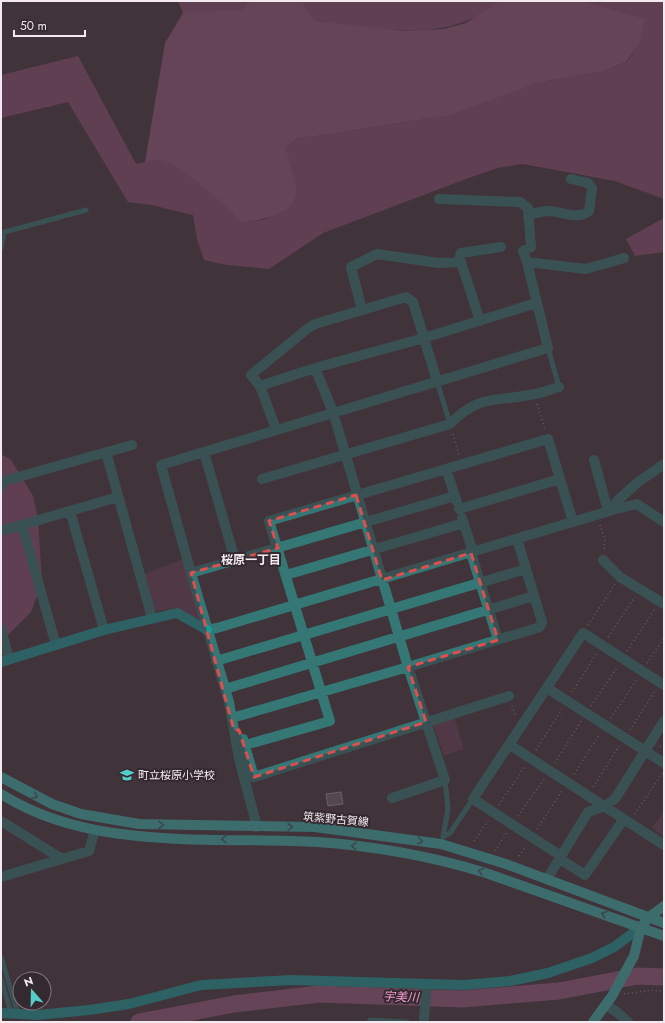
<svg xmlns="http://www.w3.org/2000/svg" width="665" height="1023" font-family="Jost,'Noto Sans JP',sans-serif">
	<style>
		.green { fill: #643e54 }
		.forest { fill: #8a4f72 }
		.water { fill: #96597d }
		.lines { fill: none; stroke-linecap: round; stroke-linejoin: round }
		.river { stroke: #96597d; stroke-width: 17 }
		.building { fill: #6d5f66; stroke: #a3949c }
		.path { stroke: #978c92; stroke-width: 1.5; stroke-dasharray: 1 3; stroke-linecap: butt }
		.lane { stroke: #347774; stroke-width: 5 }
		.street { stroke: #347774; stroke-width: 10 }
		.secondary { stroke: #179a96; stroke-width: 10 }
		.primary { stroke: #3ab1ac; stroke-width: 10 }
		.oneway { stroke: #375f62 }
		.marked { fill: none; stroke: #dc4f50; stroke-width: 3; stroke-dasharray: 8 5; stroke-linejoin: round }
		.labels { text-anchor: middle; stroke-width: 4; stroke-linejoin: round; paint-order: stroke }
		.poi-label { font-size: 11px; fill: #f2eaee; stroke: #352930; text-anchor: start }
		.street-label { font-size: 11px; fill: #f2eaee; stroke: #352930 }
		.neighbourhood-label { font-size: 12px; font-weight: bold; fill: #f2eaee; stroke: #352930 }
		.water-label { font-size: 12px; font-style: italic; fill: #f69ed0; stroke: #352930 }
	</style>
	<rect width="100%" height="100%" fill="#40333a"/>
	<path class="green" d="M183 559 200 618 196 619 176 608 158 611 154 609 145 574Z
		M454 717 464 749 444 756 433 724Z
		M664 811V837L652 828Z"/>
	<path class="forest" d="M178 1H250L242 10 190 14 183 13Z
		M302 1H500C446 46 378 28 315 21Z
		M584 1H664V199L615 181 523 164 497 168 466 179 323 233 269 269 227 265 204 260 197 239 193 215 151 205 128 202 68 102 1 118V75L78 56 136 164C143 163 155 158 163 160 183 165 226 206 242 222L263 220 282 212 296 190 288 160 286 147 296 139 451 115 538 83 582 74 602 72 627 62 640 43Z
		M664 218V252L635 256 626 239Z
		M1 454 11 460 33 496 38 519 42 583 31 612 9 634 1 637Z"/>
	<path class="water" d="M250 1H302L315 21 403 31 443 29 466 23 500 1H584L591 4 645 19 640 43 626 62 602 72 582 74 538 83 451 115 296 139 286 147C288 161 295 176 296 189 298 214 260 221 242 222 229 209 177 160 160 160 156 159 150 161 145 162L165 43 183 13 242 10Z"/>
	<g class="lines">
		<path class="river" d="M139 1022 234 1004 319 994 463 999 559 991 638 976 664 977"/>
	</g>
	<path class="building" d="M341 792 343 804 328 806 326 794Z"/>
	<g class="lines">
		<path class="path" d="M537 404 545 429
			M453 434 459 455
			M600 525 605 540 604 550
			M588 625 615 584
			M608 637 635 597
			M627 651 655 609
			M647 663 664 638
			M572 692 597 653
			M512 706 516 717
			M591 706 618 666
			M611 718 637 679
			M630 730 655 691
			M660 746 664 748
			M536 750 562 709
			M555 763 581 721
			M574 774 600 734
			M593 787 619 746
			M499 805 525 766
			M635 814 663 772
			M518 816 545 778
			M537 829 562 791
			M474 841 488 821
			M495 851 507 832
			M519 856 526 846
			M624 994 652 990 664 992"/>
		<path class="lane" d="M1 233 86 210
			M1 248 4 232
			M548 348 559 387
			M437 381 450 424
			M443 837 448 809 445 780
			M443 837 450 833 473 799
			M1 957 18 1014
			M1 979 11 1013
			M369 1022 370 1020 407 1022"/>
		<path class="street" d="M439 199 520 202 528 208 531 247 523 251 527 262
			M528 216C535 213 542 211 550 211 563 212 577 220 589 211L592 188 588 183 571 179
			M458 262 461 253 501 247
			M362 310 351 267 377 254 439 263 461 262 480 321
			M315 368 333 412 408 667 445 780 392 798
			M260 386 315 368 424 338 536 303
			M276 429 260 386 251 375 307 329 315 324 406 297 413 302 437 381
			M106 452 152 618
			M204 452 235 560
			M594 460 608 511
			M446 469 457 502
			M262 479 450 424C480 393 498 402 535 394 543 393 551 389 559 387
			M1 487 4 481 132 445
			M459 509 560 479
			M616 509V502L637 483 664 464
			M70 511 104 630
			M462 518 473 552
			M22 525 56 645
			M1 531 118 497
			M471 553 498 640
			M603 560 620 577 664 604
			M191 573 455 496
			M286 575 464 523
			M1 629 9 659
			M207 630 217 628 616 509 637 504 664 522
			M216 661 526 569
			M547 688 664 763
			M225 689 534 596
			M232 718 408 667 540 627 542 622 517 539
			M243 739 254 777 509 696
			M245 745 330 721 269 521 548 439 573 522
			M510 745 664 845
			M1 821 62 859
			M256 827 255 819 239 759 229 702 191 573 161 465 548 348 527 262 586 269 624 258
			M561 856 473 799 583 633 664 685
			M560 859 585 875 624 819
			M1 877 89 851 95 830
			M547 879 588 812 605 806 615 799 664 721
			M606 1005 618 1013 628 1022
			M424 1018 427 984"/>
		<path class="secondary" d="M1 662 104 630 177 613 207 630
			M1 1013 38 1015 89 1010 129 1004 201 985 292 980 464 985 510 981 548 973 592 958 614 947 641 927"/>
		<path class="primary" d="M1 777 52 804 81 814 139 824 315 827 441 844 506 864 664 923
			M1 794C92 852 213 836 317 842 374 846 431 856 486 873L664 936
			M593 1022 612 996 634 956 641 927 649 917 664 906"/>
	</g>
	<defs><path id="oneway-chevron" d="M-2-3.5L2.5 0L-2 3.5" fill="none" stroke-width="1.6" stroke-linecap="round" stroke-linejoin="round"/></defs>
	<g class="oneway">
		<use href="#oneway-chevron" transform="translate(35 796) rotate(26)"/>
		<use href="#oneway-chevron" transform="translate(161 825) rotate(1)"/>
		<use href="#oneway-chevron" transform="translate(290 827)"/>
		<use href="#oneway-chevron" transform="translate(224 839) rotate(-179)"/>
		<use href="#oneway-chevron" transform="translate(420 841) rotate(8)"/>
		<use href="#oneway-chevron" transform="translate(354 846) rotate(-175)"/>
		<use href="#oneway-chevron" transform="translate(481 871) rotate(-163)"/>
		<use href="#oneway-chevron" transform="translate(604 914) rotate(-160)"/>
	</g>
	<path d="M0 0H665V1023H0ZM356 495 382 580 471 553 498 640 408 667 426 722 254 777 239 730H234L191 573 278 548 269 521Z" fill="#40333a" fill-opacity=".55" fill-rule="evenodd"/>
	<path class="marked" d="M356 495 382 580 471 553 498 640 408 667 426 722 254 777 239 730H234L191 573 278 548 269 521Z"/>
	<defs>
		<symbol id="school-bare" viewBox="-9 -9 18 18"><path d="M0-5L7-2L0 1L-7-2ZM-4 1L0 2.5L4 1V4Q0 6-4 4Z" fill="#54cdc8" stroke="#352930" stroke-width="2.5" paint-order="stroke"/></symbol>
	</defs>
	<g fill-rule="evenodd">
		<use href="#school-bare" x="117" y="765" width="20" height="20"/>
	</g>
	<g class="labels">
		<g class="poi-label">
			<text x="138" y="779">町立桜原小学校</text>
		</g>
		<g class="street-label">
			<text transform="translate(336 819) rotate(5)" y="4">筑紫野古賀線</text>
		</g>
		<g class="neighbourhood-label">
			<text x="251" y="564">桜原一丁目</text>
		</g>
		<g class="water-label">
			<text transform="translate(401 997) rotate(2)" y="4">宇美川</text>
		</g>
	</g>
	<rect width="665" height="1023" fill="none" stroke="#f2eaee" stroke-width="4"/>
	<g transform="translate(32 991) rotate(340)"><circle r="19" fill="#352930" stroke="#81767c"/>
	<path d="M0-3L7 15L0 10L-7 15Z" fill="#54cdc8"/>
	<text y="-6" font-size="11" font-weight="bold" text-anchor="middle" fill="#f2eaee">N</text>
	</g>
	<path d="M14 30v6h71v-6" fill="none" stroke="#f2eaee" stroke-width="2"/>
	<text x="20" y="30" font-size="12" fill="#f2eaee" stroke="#352930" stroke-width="3" paint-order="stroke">50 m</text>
</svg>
